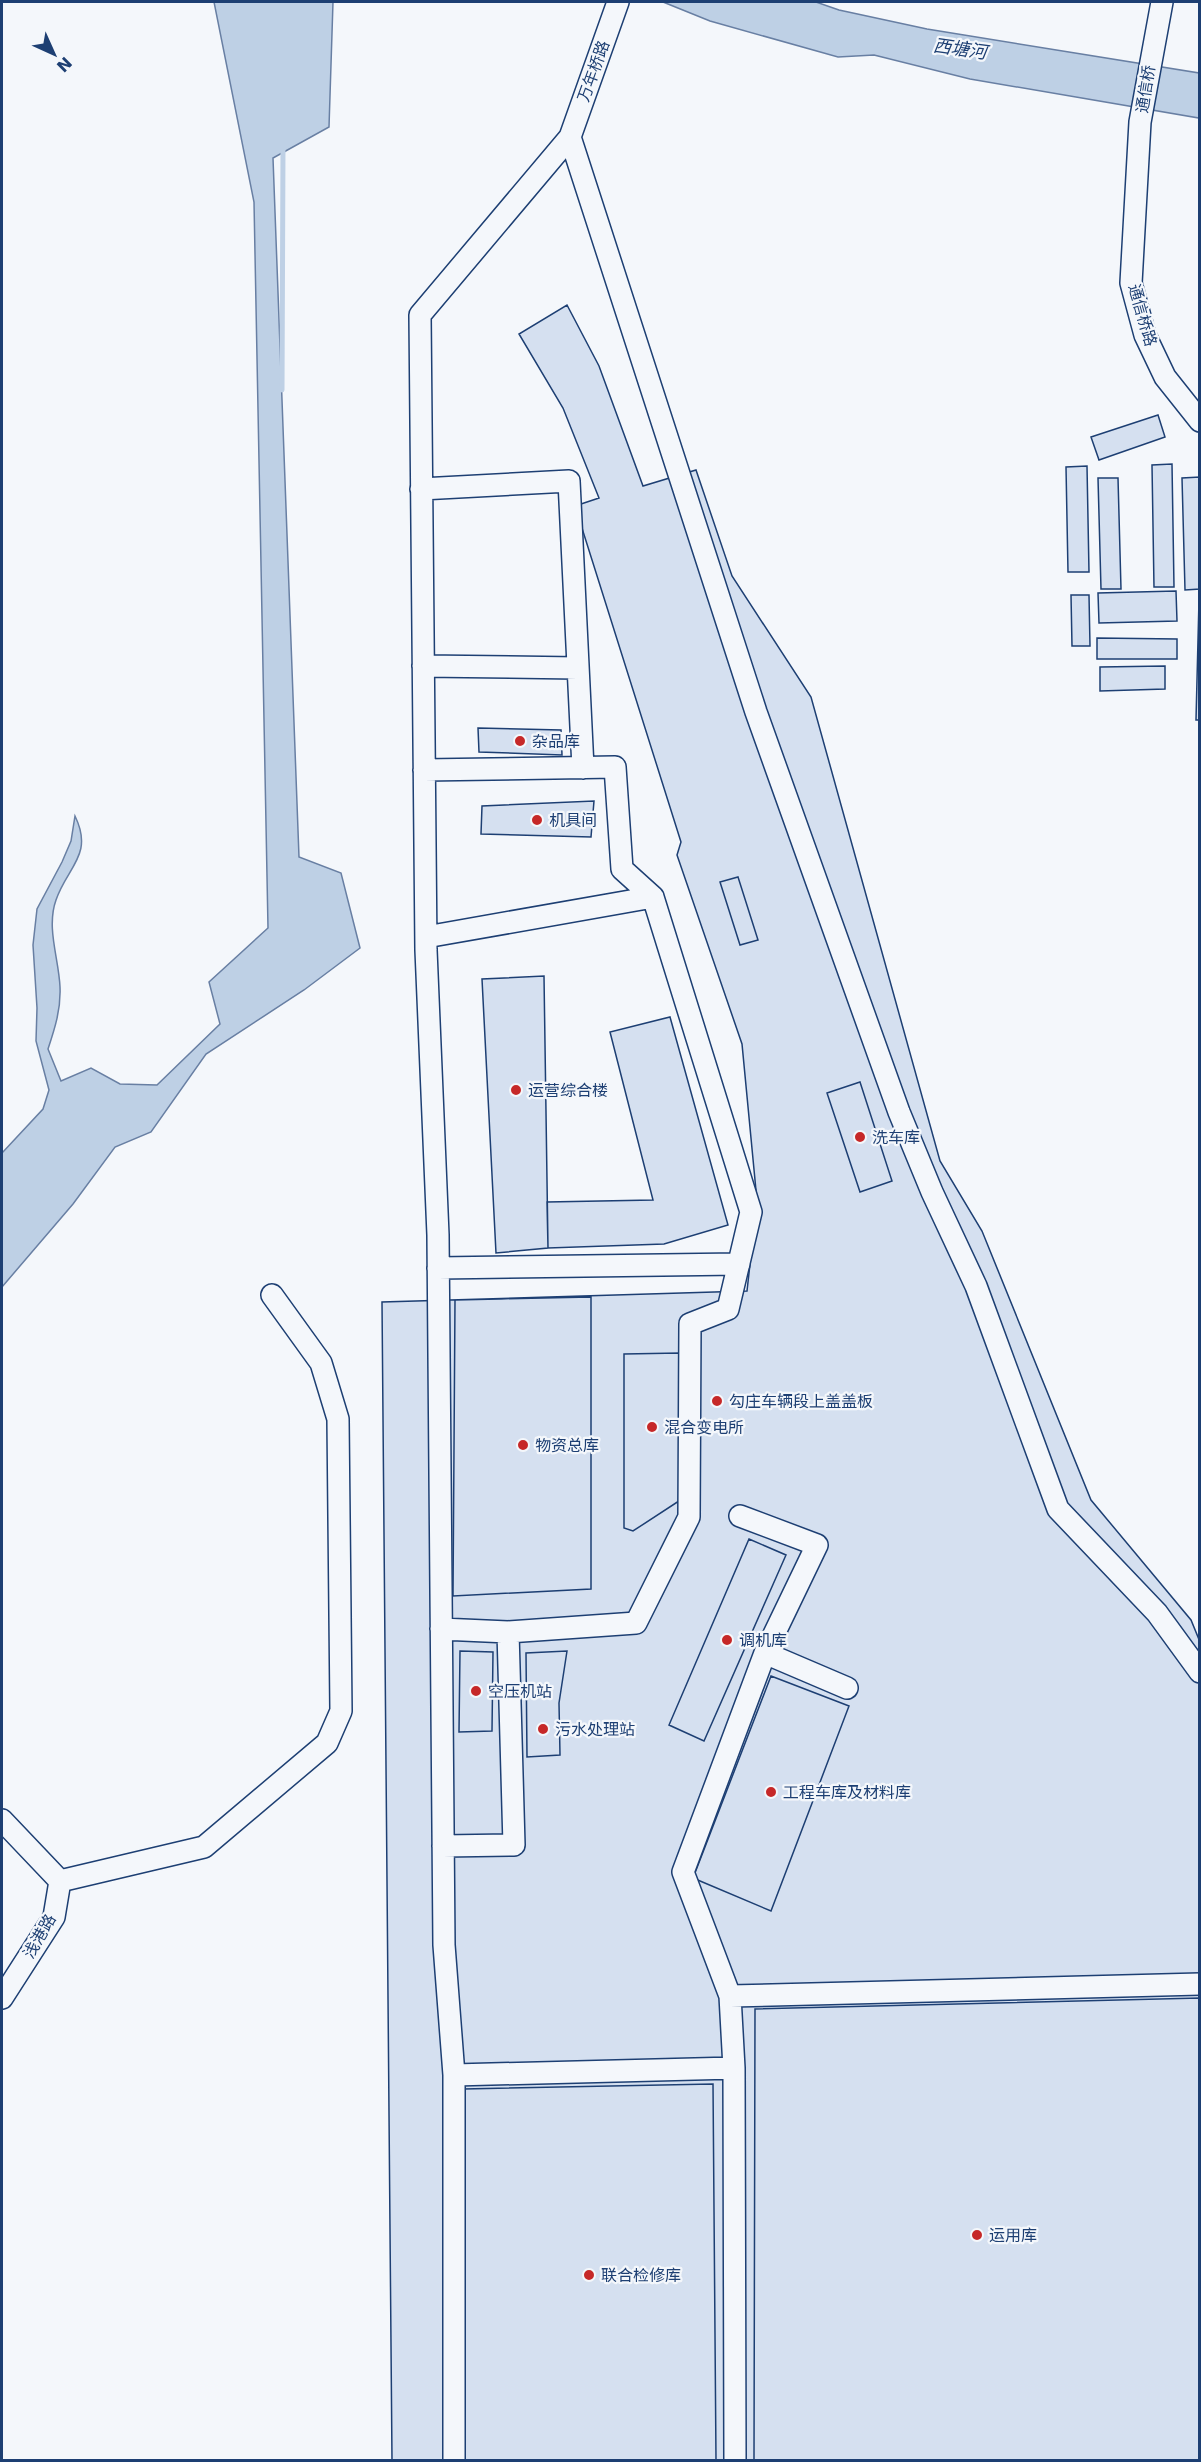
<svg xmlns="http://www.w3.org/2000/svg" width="1201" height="2462" font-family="'DejaVu Sans','Noto Sans SC',sans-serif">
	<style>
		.water { fill: #bed0e5; stroke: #687fa3; stroke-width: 1.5 }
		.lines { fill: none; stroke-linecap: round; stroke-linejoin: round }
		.stream { stroke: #bed0e5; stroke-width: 5 }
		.building { fill: #d5e0f0; stroke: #1d3f73; stroke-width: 1.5 }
		.minor-casing { stroke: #1d3f73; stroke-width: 24 }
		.minor { stroke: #f4f7fb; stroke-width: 21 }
		.poi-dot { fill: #c62828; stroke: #f4f7fb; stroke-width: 2 }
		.labels { text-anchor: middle; stroke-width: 4.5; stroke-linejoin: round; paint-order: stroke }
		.street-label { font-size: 16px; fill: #1d3f73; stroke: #f4f7fb }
		.poi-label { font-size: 16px; fill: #1d3f73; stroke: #f4f7fb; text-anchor: start }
		.water-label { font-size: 18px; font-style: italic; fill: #1d3f73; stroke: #f4f7fb }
	</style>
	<rect width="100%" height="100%" fill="#f4f7fb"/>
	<path class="water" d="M214 2H333L329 127 273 158 299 857 341 873 360 948 304 990 206 1054 151 1132 115 1147 73 1204 2 1287V1153L43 1109 49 1090 36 1041 37 1008 33 945 37 909 62 862 71 841 75 816C94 855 67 867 56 900 46 928 59 959 60 987 61 1009 55 1028 48 1049L61 1081 91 1068 120 1084 157 1085 220 1024 209 982 268 928 254 202Z
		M663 2H816L839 10 927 29 1199 73V118L970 79 874 55 838 57 710 21Z"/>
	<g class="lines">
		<path class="stream" d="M282 390 283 147"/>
	</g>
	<path class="building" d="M567 305 599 366 643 486 696 470 732 576 811 697 940 1161 982 1231 1091 1500 1191 1620 1200 1642V2460H392L382 1302 747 1291 757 1201 742 1044 677 855 681 842 575 506 599 498 563 408 519 334Z
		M1158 415 1165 437 1099 460 1091 437Z
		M1172 464 1174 587H1154L1152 465Z
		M1087 466 1089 572H1068L1066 467Z
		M1200 477V589L1185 590 1182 478Z
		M1098 478H1118L1121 589H1101Z
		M1176 591 1177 621 1099 623 1098 593Z
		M1071 595H1089L1090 646H1072Z
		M1199 600H1200V720H1196Z
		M1097 638 1177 639V659H1097Z
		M1165 666V689L1100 691V667Z
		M478 728 561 730 562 755 479 752Z
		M594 801 591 837 481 834 482 806Z
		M738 877 758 940 740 945 720 882Z
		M544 976 548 1248 496 1253 482 979Z
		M670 1017 728 1225 664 1244 548 1248 547 1202 653 1200 610 1032Z
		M860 1082 892 1181 860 1192 827 1093Z
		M591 1297V1589L453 1596 455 1300Z
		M680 1353 682 1499 633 1531 624 1528V1354Z
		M749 1539 786 1555 704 1741 669 1725Z
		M460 1651 493 1652 492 1731 459 1732Z
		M567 1651 559 1703 560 1755 527 1757 526 1653Z
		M771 1676 849 1706 771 1911 693 1878Z
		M1200 1998V2460H754L755 2009Z
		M713 2084 716 2460H464V2089Z"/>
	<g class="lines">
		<defs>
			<path id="minor" d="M1162 2 1140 122 1131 283 1145 335 1165 377 1200 421
				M570 137 756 712 899 1112 932 1192 976 1286 1058 1509 1157 1613 1200 1672
				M421 489 569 481 583 768
				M423 666 578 668
				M424 770 615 767 622 869 653 897
				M426 937 653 897 751 1212 728 1309 690 1324 689 1517 636 1623 508 1632 441 1629
				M438 1268 739 1264
				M740 1516 817 1545 765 1653 847 1688
				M2 1820 60 1881 54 1917 2 1998
				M443 1846 514 1845 508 1632
				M60 1881 204 1847 327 1743 341 1711 338 1419 321 1363 272 1295
				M730 1996 1200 1984
				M454 2075 444 1945 438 1235 426 950 420 315 570 137 618 2
				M454 2460V2075L734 2068
				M735 2460 734 2068 730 1996 683 1872 765 1653"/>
		</defs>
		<use href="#minor" class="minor-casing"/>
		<use href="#minor" class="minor"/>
	</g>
	<g class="poi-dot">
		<circle cx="520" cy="741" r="6"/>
		<circle cx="537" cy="820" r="6"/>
		<circle cx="516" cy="1090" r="6"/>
		<circle cx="860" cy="1137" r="6"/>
		<circle cx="717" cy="1401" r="6"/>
		<circle cx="652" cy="1427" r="6"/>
		<circle cx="523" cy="1445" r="6"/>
		<circle cx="727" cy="1640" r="6"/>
		<circle cx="476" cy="1691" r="6"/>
		<circle cx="543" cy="1729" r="6"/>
		<circle cx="771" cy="1792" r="6"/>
		<circle cx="977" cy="2235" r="6"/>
		<circle cx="589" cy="2275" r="6"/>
	</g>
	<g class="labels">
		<g class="street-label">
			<text transform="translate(593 71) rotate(-70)" y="6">万年桥路</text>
			<text transform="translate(1145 89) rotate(-81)" y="6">通信桥</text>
			<text transform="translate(1143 315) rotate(74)" y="6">通信桥路</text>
			<text transform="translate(39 1936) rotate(-60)" y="6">浅港路</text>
		</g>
		<g class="poi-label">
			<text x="532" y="747">杂品库</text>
			<text x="549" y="826">机具间</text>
			<text x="528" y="1096">运营综合楼</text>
			<text x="872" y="1143">洗车库</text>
			<text x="729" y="1407">勾庄车辆段上盖盖板</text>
			<text x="664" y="1433">混合变电所</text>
			<text x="535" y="1451">物资总库</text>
			<text x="739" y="1646">调机库</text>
			<text x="488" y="1697">空压机站</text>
			<text x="555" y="1735">污水处理站</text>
			<text x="783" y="1798">工程车库及材料库</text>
			<text x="989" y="2241">运用库</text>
			<text x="601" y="2281">联合检修库</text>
		</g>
		<g class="water-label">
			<text transform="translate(960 49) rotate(8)" y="6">西塘河</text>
		</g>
	</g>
	<rect width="1201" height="2462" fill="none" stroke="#1d3f73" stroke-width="6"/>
	<g transform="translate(54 54) rotate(135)" stroke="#f4f7fb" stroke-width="4.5" paint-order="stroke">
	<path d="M0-4.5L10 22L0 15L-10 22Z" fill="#1d3f73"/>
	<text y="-9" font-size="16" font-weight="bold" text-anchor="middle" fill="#1d3f73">N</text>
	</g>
</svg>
